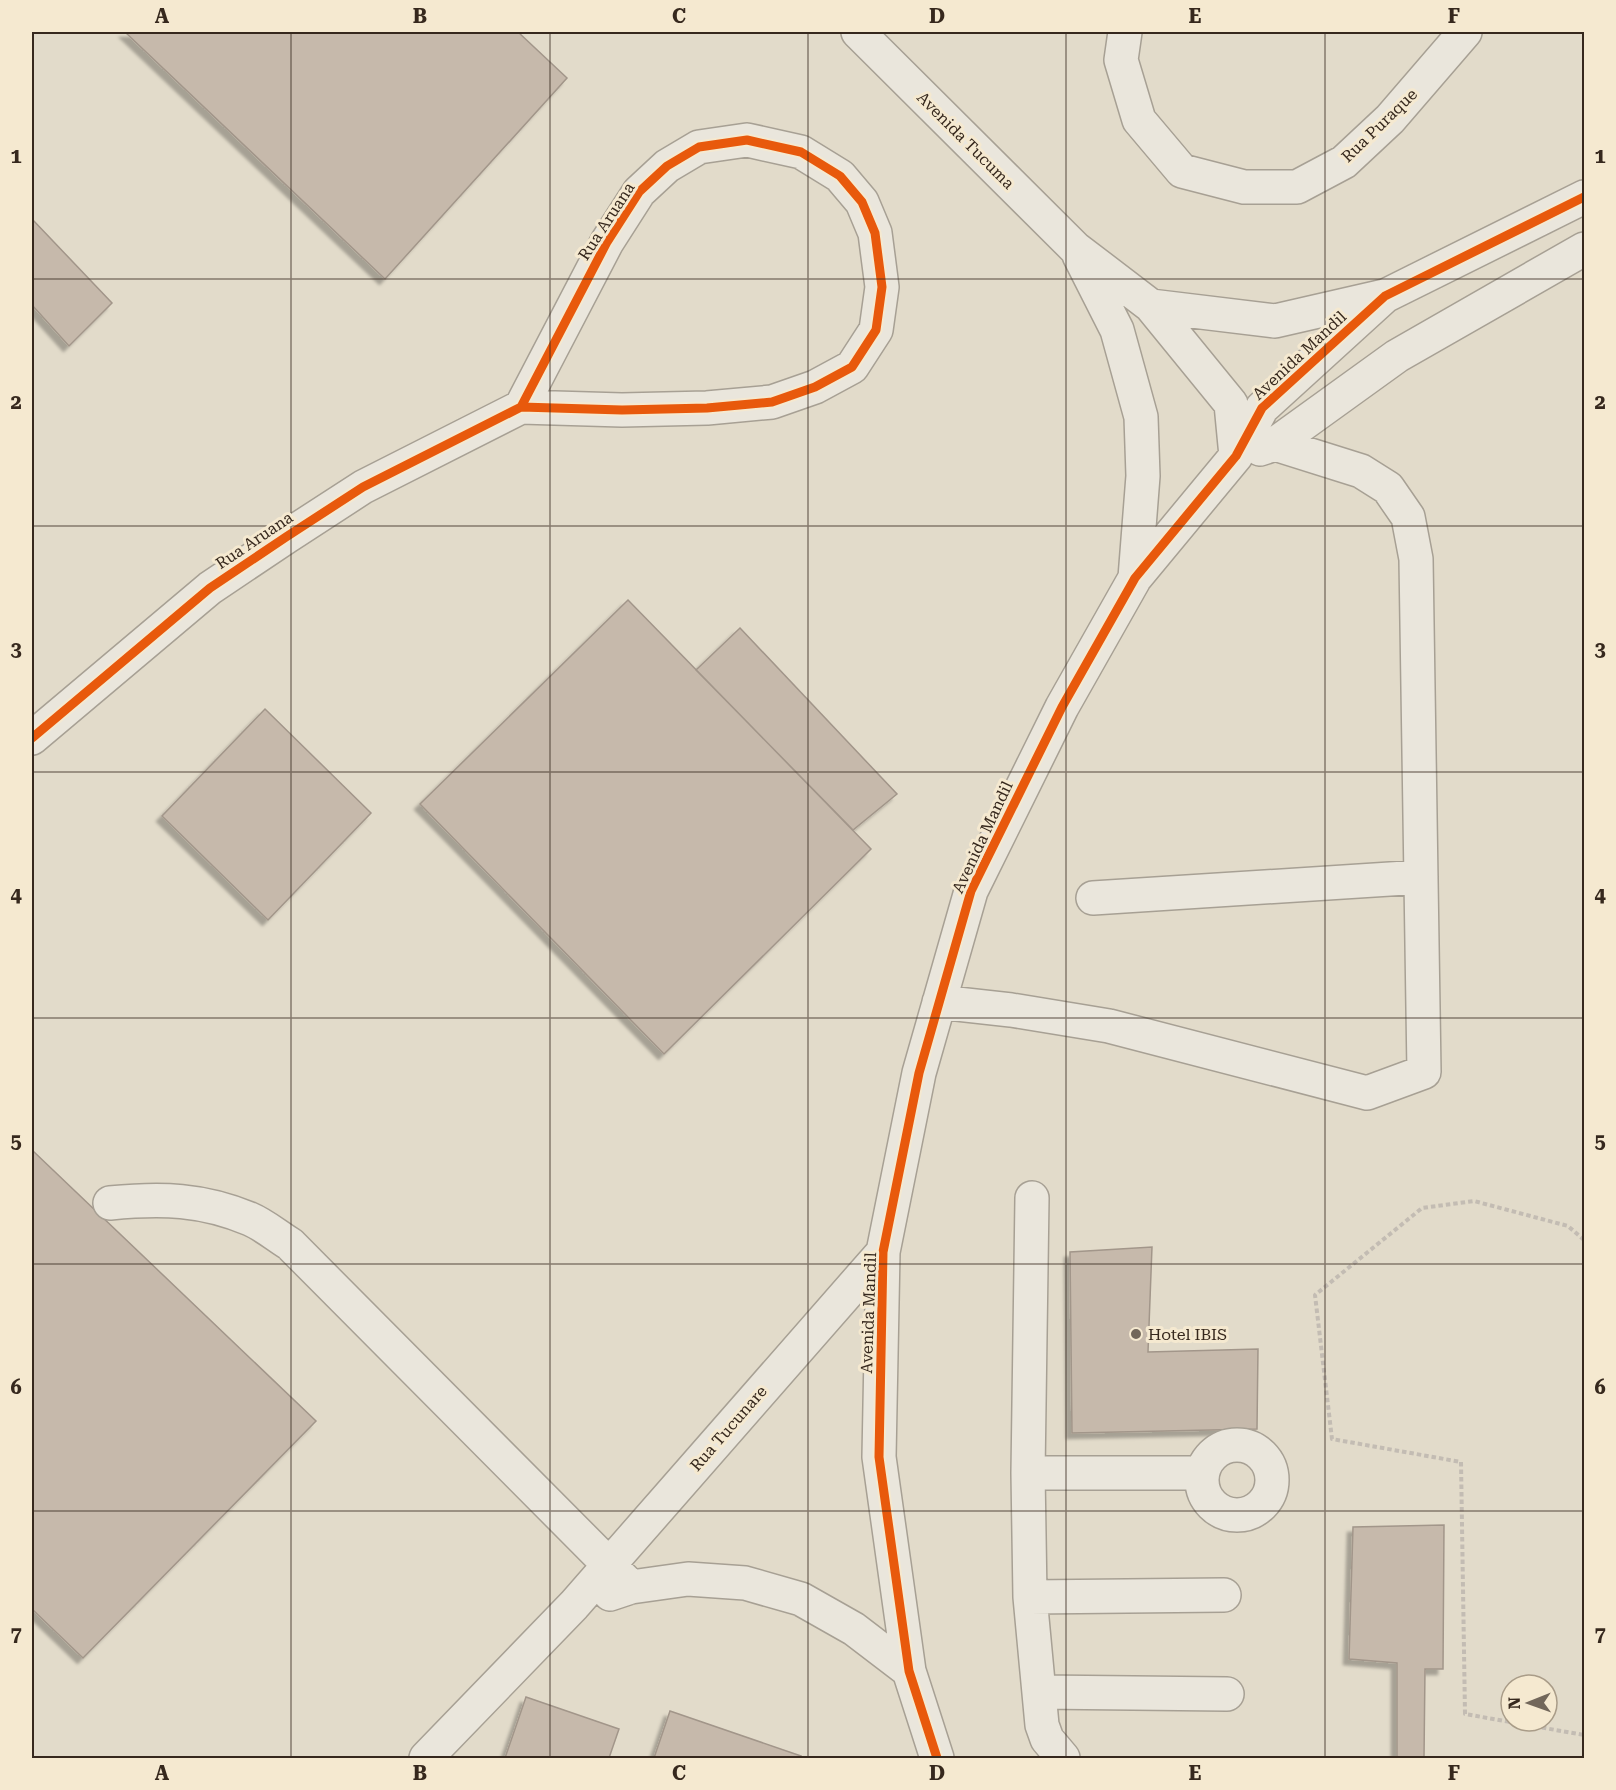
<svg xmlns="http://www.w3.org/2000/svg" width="1616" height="1790" font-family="'Roboto Serif',serif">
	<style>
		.building { fill: #c6b9ab; stroke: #a2968a; stroke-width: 1.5; filter: url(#shadow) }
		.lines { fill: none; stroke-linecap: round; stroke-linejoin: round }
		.minor-casing { stroke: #a7a094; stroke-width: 36 }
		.path { stroke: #c3bcb3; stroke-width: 4; stroke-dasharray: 4.5 3; stroke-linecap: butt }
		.minor { stroke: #eae6dc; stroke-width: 33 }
		.cycleway-casing { stroke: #f5e9d0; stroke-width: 13 }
		.cycleway { stroke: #e8590c; stroke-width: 9 }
		.grid { fill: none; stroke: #36281d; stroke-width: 1.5; stroke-opacity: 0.55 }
		.poi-dot { fill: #72675a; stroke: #f5e9d0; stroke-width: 2 }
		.labels { text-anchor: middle; stroke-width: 6; stroke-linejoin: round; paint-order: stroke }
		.street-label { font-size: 16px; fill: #36281d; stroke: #f5e9d0 }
		.poi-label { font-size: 16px; fill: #36281d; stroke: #f5e9d0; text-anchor: start }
		.neatline { fill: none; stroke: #36281d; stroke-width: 2 }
		.grid-label { font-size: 20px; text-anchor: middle; font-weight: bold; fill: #36281d }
	</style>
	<defs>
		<filter id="shadow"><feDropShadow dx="-5.5" dy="5.5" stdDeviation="1.5" flood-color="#0004"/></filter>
	</defs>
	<rect width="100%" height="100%" fill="#e2dbca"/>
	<path class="building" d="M125 32H518L567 78 385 279Z
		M32 219 112 303 69 346 32 305Z
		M628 600 871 849 664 1054 420 804Z
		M740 628 897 794 853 830 696 670Z
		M265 709 371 813 268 920 162 816Z
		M32 1150 316 1421 83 1658 32 1609Z
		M1152 1247 1148 1352 1258 1349 1257 1429 1072 1433 1070 1252Z
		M1444 1525 1443 1669H1425L1424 1758H1397V1663L1349 1659 1353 1527Z
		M526 1697 619 1729 609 1758H505Z
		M670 1711 801 1756 800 1758H654Z"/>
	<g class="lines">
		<defs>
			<path id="minor" d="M858 32 1075 248 1151 306 1231 404 1236 456
				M1125 32 1121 60 1139 120 1182 171 1244 187H1297L1344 162 1390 119 1465 32
				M1079 255 1117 330 1141 417 1143 476 1135 578
				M1151 306 1275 321 1384 296
				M1260 449 1275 444 1397 356 1584 249
				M32 738 210 588 286 537 363 487 521 407 622 410 707 408 772 402 815 387 852 367 876 330 882 287 875 233 862 202 840 176 801 152 747 140 699 147 667 166 639 192 607 242 521 407
				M1093 898 1421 877
				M939 1002 1011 1010 1109 1026 1367 1093 1424 1072 1416 559 1408 517 1388 488 1361 471 1275 444
				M110 1203C162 1198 202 1199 250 1219 264 1225 277 1236 290 1244L631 1587
				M1202 1480a35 35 0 1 1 70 0a35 35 0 1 1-70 0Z
				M1028 1473 1032 1198
				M610 1594 631 1587 688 1579 745 1583 801 1599 854 1629 909 1671
				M1030 1597 1224 1595
				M1039 1692 1227 1694
				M426 1758 574 1605 883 1252
				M937 1758 909 1671 879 1457 883 1252 919 1073 971 891 1062 707 1135 578 1236 456 1262 408 1385 296 1584 197
				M1063 1758 1047 1739 1042 1725 1030 1597 1028 1473H1201"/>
		</defs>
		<use href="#minor" class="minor-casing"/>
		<path class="path" d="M1584 1240 1568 1226 1474 1201 1422 1208 1315 1295 1332 1439 1461 1462 1465 1714 1584 1735"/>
		<use href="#minor" class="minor"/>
		<defs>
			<path id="cycleway" d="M32 738 210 588 286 537 363 487 521 407 622 410 707 408 772 402 815 387 852 367 876 330 882 287 875 233 862 202 840 176 801 152 747 140 699 147 667 166 639 192 607 242 521 407
				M937 1758 909 1671 879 1457 883 1252 919 1073 971 891 1062 707 1135 578 1236 456 1262 408 1385 296 1584 197"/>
		</defs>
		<use href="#cycleway" class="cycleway-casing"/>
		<use href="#cycleway" class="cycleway"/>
	</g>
	<path class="grid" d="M291 32V1758M550 32V1758M808 32V1758M1066 32V1758M1325 32V1758M32 279H1584M32 526H1584M32 772H1584M32 1018H1584M32 1264H1584M32 1511H1584"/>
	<circle class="poi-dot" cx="1136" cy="1334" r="6"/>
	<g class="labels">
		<g class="street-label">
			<text transform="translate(1379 125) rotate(-44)" y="6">Rua Puraque</text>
			<text transform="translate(966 140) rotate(45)" y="6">Avenida Tucuma</text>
			<text transform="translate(606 221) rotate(-57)" y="6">Rua Aruana</text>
			<text transform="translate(1299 355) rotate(-43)" y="6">Avenida Mandil</text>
			<text transform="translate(254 540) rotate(-34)" y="6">Rua Aruana</text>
			<text transform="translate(982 837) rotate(-65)" y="6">Avenida Mandil</text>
			<text transform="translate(868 1313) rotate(-88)" y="6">Avenida Mandil</text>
			<text transform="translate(728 1428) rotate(-49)" y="6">Rua Tucunare</text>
		</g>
		<g class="poi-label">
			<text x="1148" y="1340">Hotel IBIS</text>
		</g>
	</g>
	<rect width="1616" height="1790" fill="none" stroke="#f5e9d0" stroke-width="66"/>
	<g transform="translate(1529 1703) rotate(269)"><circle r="28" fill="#f5e9d0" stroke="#a99c88" stroke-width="1.5"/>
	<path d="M0-4.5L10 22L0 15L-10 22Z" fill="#72675a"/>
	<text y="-9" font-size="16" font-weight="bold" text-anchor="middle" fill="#36281d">N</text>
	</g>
	<rect x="33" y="33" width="1550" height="1724" class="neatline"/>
	<g class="grid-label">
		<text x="162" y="23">A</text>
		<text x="420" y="23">B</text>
		<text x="679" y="23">C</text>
		<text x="937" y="23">D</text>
		<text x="1195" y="23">E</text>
		<text x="1454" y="23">F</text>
		<text x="16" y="163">1</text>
		<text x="1600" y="163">1</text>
		<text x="16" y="409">2</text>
		<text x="1600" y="409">2</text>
		<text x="16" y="656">3</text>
		<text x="1600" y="656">3</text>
		<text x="16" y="902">4</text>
		<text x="1600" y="902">4</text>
		<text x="16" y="1148">5</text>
		<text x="1600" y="1148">5</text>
		<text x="16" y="1394">6</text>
		<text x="1600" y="1394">6</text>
		<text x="16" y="1641">7</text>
		<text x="1600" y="1641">7</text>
		<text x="162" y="1780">A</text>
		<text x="420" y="1780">B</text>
		<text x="679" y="1780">C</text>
		<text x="937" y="1780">D</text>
		<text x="1195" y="1780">E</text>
		<text x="1454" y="1780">F</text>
	</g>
</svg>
